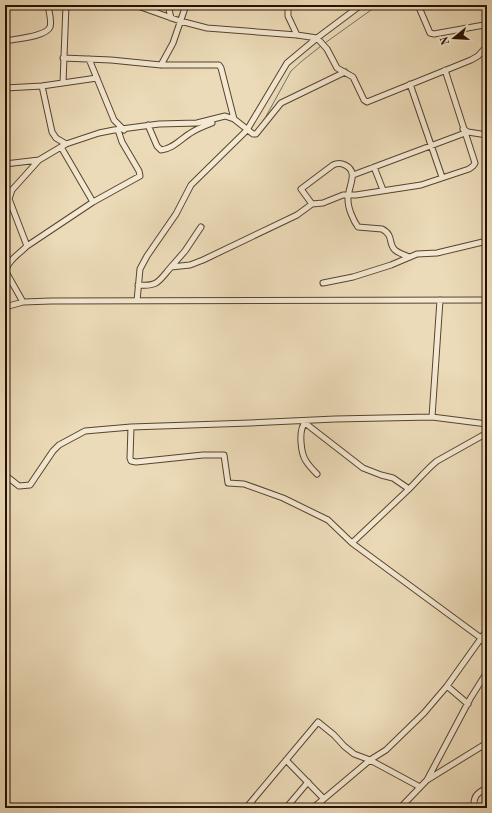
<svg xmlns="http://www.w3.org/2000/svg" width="492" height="813" font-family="'Old Standard TT',serif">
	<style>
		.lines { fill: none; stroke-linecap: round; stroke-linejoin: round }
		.stream { stroke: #6d756f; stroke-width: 1 }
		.minor-casing { stroke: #58432e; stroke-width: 7 }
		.minor { stroke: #f3e8d1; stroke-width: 5 }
	</style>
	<rect width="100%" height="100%" fill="#ecdbb8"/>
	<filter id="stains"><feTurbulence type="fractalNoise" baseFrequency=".005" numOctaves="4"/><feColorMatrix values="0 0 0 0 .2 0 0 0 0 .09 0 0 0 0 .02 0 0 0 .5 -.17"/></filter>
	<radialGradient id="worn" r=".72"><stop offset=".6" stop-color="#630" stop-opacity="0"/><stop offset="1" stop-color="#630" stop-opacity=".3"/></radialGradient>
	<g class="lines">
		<path class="stream" d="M325 43 378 5
			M264 120 291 71 302 61 321 46"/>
		<defs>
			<path id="minor" d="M135 5 180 21 207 28 297 35 317 38 327 49 337 68 353 77 364 100 367 102 471 60 478 56 487 46
				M168 5 171 18
				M288 5V16L297 35
				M418 5 430 33 434 34 484 25 486 26 487 29
				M5 41C14 39 46 37 50 27 52 21 49 12 48 5
				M63 58 111 60 161 65H219L221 68 234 119
				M89 59 114 120 124 130
				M161 65 173 43 186 5
				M63 83 66 5
				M410 84 442 177
				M42 86 52 132 56 138 66 144
				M5 88 42 86 97 78
				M148 125 157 146 161 150C172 149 180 140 189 134 196 129 204 126 212 123
				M463 129 468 132 487 135
				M5 164 39 160
				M374 167 383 190
				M353 175 465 133
				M93 202 140 176 139 171 122 142 118 130
				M312 204 301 189 333 165C337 163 341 163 345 165 360 172 347 188 348 200 348 208 353 220 358 227L382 229C394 235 388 244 395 250 398 253 405 255 409 257
				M27 246 93 202 61 147
				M171 267 185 251 201 227
				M323 283 353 277 391 265 417 254 437 253 487 241
				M138 285C158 287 159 281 171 267L190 265 203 260 297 215 312 204 323 203 343 195H356L421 185 469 169 473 166 475 163 445 70
				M137 301 140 269 147 256 176 214 191 185 247 130 287 63 317 38 361 5
				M23 302 6 272C6 262 20 253 27 246L9 199 12 190 39 160 66 144 99 133 114 130 159 124 197 123 225 116 234 119 253 134H256L281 103 345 72
				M5 307 23 302 51 301 487 300
				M432 417 440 300
				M304 421 305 423 363 468 381 475 393 478 409 489 352 543
				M305 423C298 430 301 454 306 461 309 466 313 470 317 474
				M131 427 130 458 131 461 136 462 203 455H224L228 483 244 484 283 498 328 520 352 543 481 638 487 645
				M5 475 19 486 30 485 53 451 59 445 85 431 131 427 250 423 335 419 432 417 487 424
				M409 489C418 480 427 469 437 461L487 433
				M468 704 447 686 487 630
				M286 760 323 798
				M427 780 470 699 487 672
				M246 808 318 722 334 735 344 746 354 754 370 760 420 787
				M286 808 308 782
				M313 808 370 760 386 750 424 713 447 686
				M400 808 427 780 487 743
				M474 808C473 796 477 793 487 788"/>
		</defs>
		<use href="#minor" class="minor-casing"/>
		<use href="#minor" class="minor"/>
	</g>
	<rect width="492" height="813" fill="none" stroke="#ecdbb8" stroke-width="20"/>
	<rect x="6" y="6" width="480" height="801" fill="none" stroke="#261000" stroke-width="2"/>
	<rect x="10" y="10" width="472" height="793" fill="none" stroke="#261000"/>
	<g transform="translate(454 38) rotate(252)" stroke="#f3e8d1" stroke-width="3" paint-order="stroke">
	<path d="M0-3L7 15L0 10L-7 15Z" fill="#261000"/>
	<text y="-6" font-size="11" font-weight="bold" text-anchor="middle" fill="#261000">N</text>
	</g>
	<rect width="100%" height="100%" filter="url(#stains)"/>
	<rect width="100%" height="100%" fill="url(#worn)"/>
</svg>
